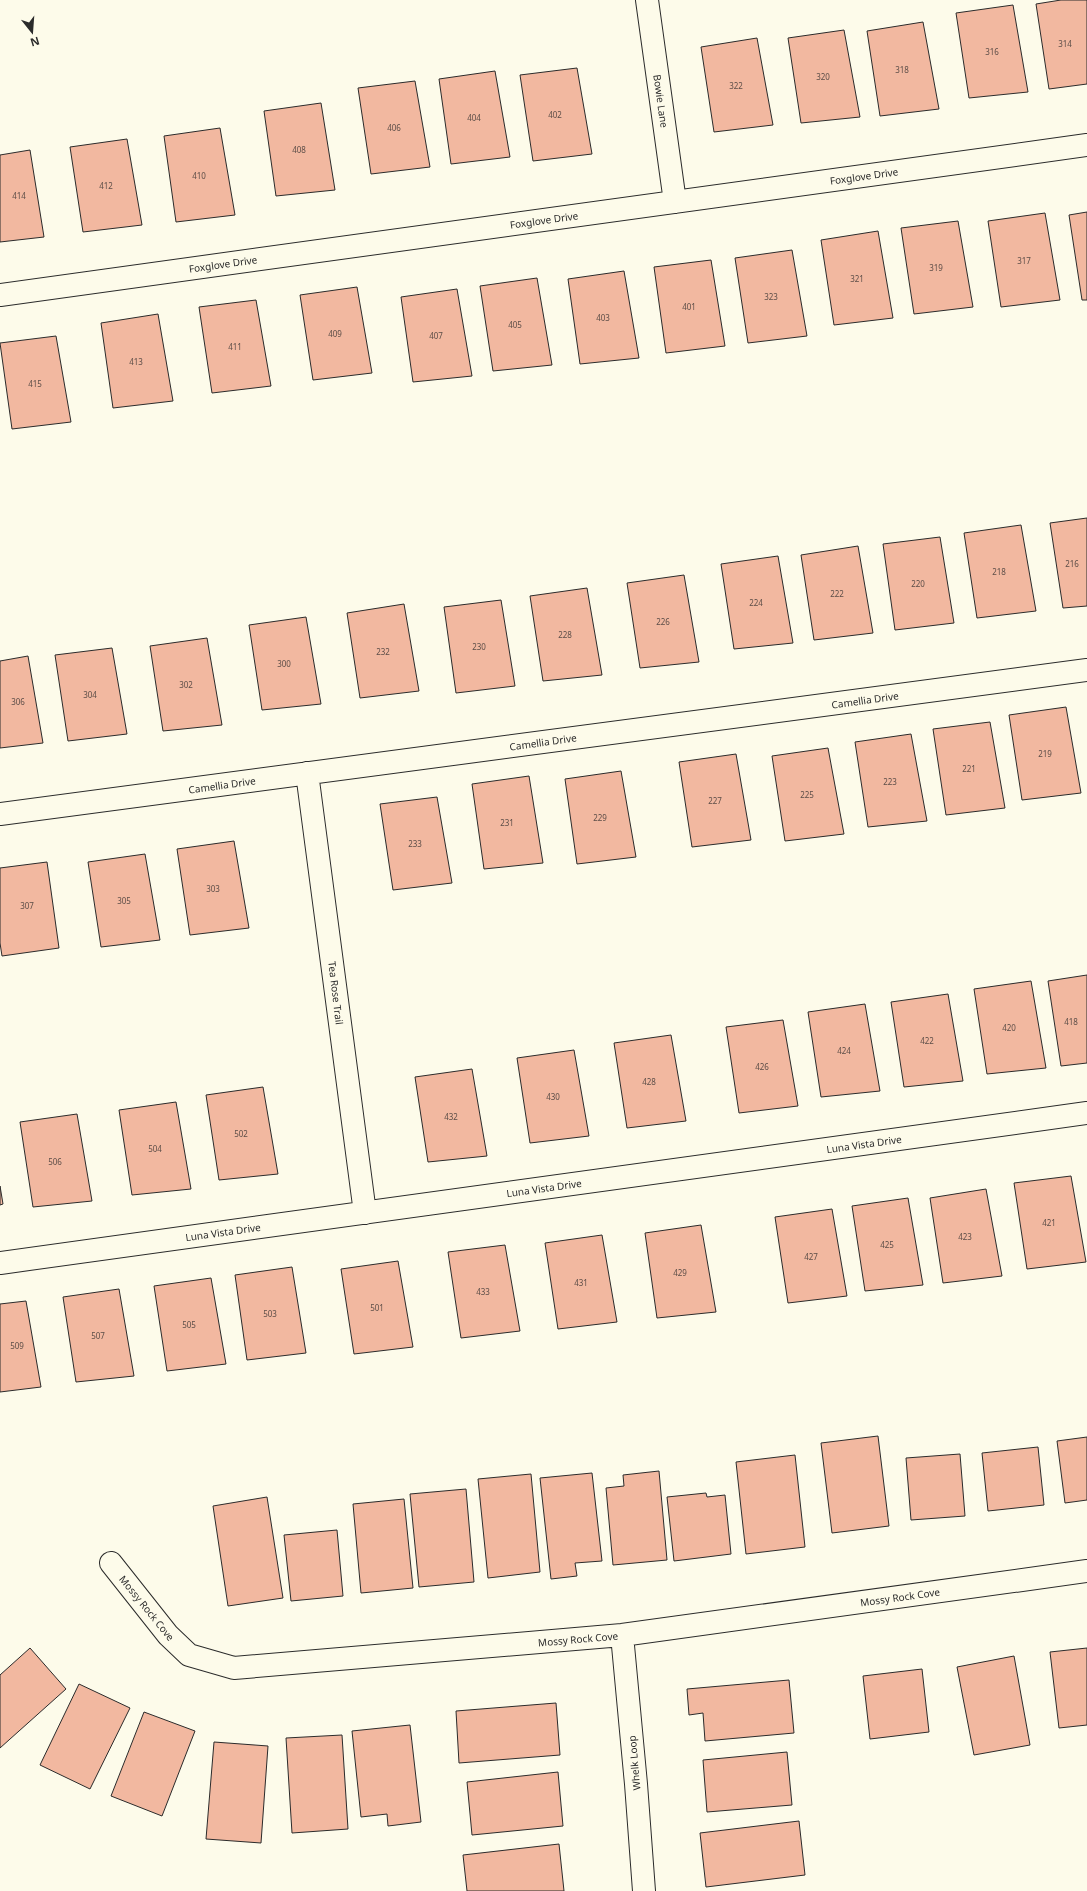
<svg xmlns="http://www.w3.org/2000/svg" width="1087" height="1891" font-family="'Noto Sans',sans-serif">
	<style>
		.building { fill: #f2b8a0; stroke: #2b2b2b }
		.lines { fill: none; stroke-linecap: round; stroke-linejoin: round }
		.minor-casing { stroke: #2b2b2b; stroke-width: 24 }
		.minor { stroke: #fdfbea; stroke-width: 22 }
		.labels { text-anchor: middle; stroke-width: 3; stroke-linejoin: round; paint-order: stroke }
		.number-label { font-size: 8px; fill: #5d4e48 }
		.street-label { font-size: 10px; fill: #2b2b2b; stroke: #fdfbea }
	</style>
	<rect width="100%" height="100%" fill="#fdfbea"/>
	<path class="building" d="M1061 0H1087V84L1049 89 1036 4Z
		M1013 5 1028 92 969 98 956 13Z
		M923 22 939 109 880 116 867 31Z
		M844 30 860 117 801 123 788 38Z
		M757 38 773 125 714 132 701 47Z
		M577 68 592 154 533 161 520 75Z
		M495 71 510 157 451 164 439 79Z
		M415 81 430 167 371 174 358 88Z
		M321 103 335 190 276 196 264 111Z
		M220 128 235 215 176 222 164 136Z
		M127 139 142 225 83 232 70 147Z
		M30 150 44 237 0 242V155Z
		M1087 212V300H1082L1069 215Z
		M1045 213 1060 300 1001 307 988 221Z
		M958 221 973 307 914 314 901 228Z
		M878 231 893 318 834 325 821 240Z
		M792 250 807 336 748 343 735 258Z
		M711 260 725 346 666 353 654 267Z
		M624 271 639 358 580 364 568 279Z
		M537 278 552 365 493 371 480 286Z
		M357 287 372 373 313 380 300 295Z
		M457 289 472 376 413 382 401 297Z
		M256 300 271 386 212 393 199 307Z
		M158 314 173 401 113 408 101 323Z
		M56 336 71 422 12 429 0 343Z
		M1087 518V606L1063 608 1050 523Z
		M1021 525 1036 611 977 618 964 533Z
		M940 537 954 623 895 630 883 544Z
		M858 546 873 633 814 640 801 555Z
		M778 556 793 643 734 649 721 564Z
		M684 575 699 662 640 668 627 583Z
		M587 588 602 675 543 681 530 596Z
		M501 600 515 686 456 693 444 607Z
		M404 604 419 691 360 698 347 613Z
		M306 617 321 704 262 710 249 625Z
		M207 638 222 725 163 731 150 646Z
		M112 648 127 734 68 741 55 655Z
		M28 656 43 743 0 748V661Z
		M1066 707 1081 793 1022 800 1009 715Z
		M990 722 1005 808 946 815 933 729Z
		M911 734 927 821 868 827 855 742Z
		M828 748 844 834 785 841 772 756Z
		M736 754 751 840 692 847 679 762Z
		M621 771 636 857 577 864 565 779Z
		M529 776 543 863 484 869 472 784Z
		M437 797 452 883 393 890 380 804Z
		M234 841 249 928 190 935 177 849Z
		M145 854 160 940 101 947 88 862Z
		M47 862 59 948 2 956 0 943V868Z
		M1087 975V1063L1061 1066 1048 981Z
		M1031 981 1046 1068 987 1074 974 989Z
		M948 994 963 1081 904 1087 891 1002Z
		M865 1004 880 1091 821 1097 808 1012Z
		M783 1020 798 1106 739 1113 726 1027Z
		M671 1035 686 1121 627 1128 614 1043Z
		M574 1050 589 1136 530 1143 517 1058Z
		M472 1069 487 1156 428 1162 415 1077Z
		M263 1087 278 1174 219 1180 206 1095Z
		M176 1102 191 1189 132 1195 119 1110Z
		M77 1114 92 1201 33 1207 20 1122Z
		M1071 1176 1086 1262 1027 1269 1014 1183Z
		M0 1186 3 1204 0 1205Z
		M986 1189 1002 1276 943 1283 930 1198Z
		M908 1198 923 1285 865 1291 852 1206Z
		M832 1209 847 1296 788 1303 775 1217Z
		M701 1225 716 1312 657 1318 645 1233Z
		M602 1235 617 1322 558 1329 545 1243Z
		M505 1245 520 1331 461 1338 448 1252Z
		M398 1261 413 1347 354 1354 341 1269Z
		M292 1267 306 1353 247 1360 235 1275Z
		M211 1278 226 1364 167 1371 154 1286Z
		M119 1289 134 1376 76 1382 63 1297Z
		M26 1301 41 1387 0 1392V1304Z
		M878 1436 889 1526 832 1533 821 1443Z
		M1087 1437V1500L1065 1503 1057 1441Z
		M1038 1447 1044 1505 988 1511 982 1453Z
		M960 1454 965 1516 911 1520 906 1458Z
		M795 1455 805 1547 746 1554 736 1462Z
		M659 1471 667 1560 613 1565 606 1488 624 1486 623 1475Z
		M592 1473 602 1561 575 1563 577 1576 551 1579 540 1478Z
		M531 1474 540 1572 488 1578 478 1479Z
		M466 1489 474 1582 419 1587 410 1494Z
		M706 1493 707 1497 725 1495 731 1554 674 1561 667 1497Z
		M267 1497 283 1598 228 1606 213 1506Z
		M404 1499 413 1588 361 1593 353 1504Z
		M337 1530 343 1596 291 1601 284 1535Z
		M30 1648 66 1689 0 1748V1675Z
		M1087 1648V1725L1059 1728 1050 1652Z
		M1014 1656 1030 1745 974 1755 957 1667Z
		M922 1669 929 1732 870 1739 863 1676Z
		M789 1680 794 1733 705 1741 703 1713 689 1715 687 1689Z
		M79 1684 130 1708 90 1789 40 1765Z
		M556 1703 560 1755 459 1763 456 1711Z
		M144 1712 195 1731 162 1816 111 1796Z
		M410 1725 421 1822 388 1826 387 1814 361 1817 352 1731Z
		M342 1735 348 1829 292 1833 286 1738Z
		M214 1742 268 1746 261 1843 206 1839Z
		M787 1752 792 1805 707 1812 703 1760Z
		M558 1772 563 1826 472 1835 467 1782Z
		M799 1821 805 1875 706 1887 700 1833Z
		M559 1844 564 1891H467L463 1855Z"/>
	<g class="lines">
		<defs>
			<path id="minor" d="M647 0 675 202
				M0 295 1087 145
				M307 773 365 1213
				M0 814 1087 670
				M0 1263 1087 1113
				M111 1563 168 1635 189 1655 234 1668 622 1635 1087 1571
				M622 1635 636 1784 644 1891"/>
		</defs>
		<use href="#minor" class="minor-casing"/>
		<use href="#minor" class="minor"/>
	</g>
	<g class="labels">
		<g class="number-label">
			<text x="1065" y="47">314</text>
			<text x="992" y="55">316</text>
			<text x="902" y="73">318</text>
			<text x="823" y="80">320</text>
			<text x="736" y="89">322</text>
			<text x="555" y="118">402</text>
			<text x="474" y="121">404</text>
			<text x="394" y="131">406</text>
			<text x="299" y="153">408</text>
			<text x="199" y="179">410</text>
			<text x="106" y="189">412</text>
			<text x="19" y="199">414</text>
			<text x="1024" y="264">317</text>
			<text x="936" y="271">319</text>
			<text x="857" y="282">321</text>
			<text x="771" y="300">323</text>
			<text x="689" y="310">401</text>
			<text x="603" y="321">403</text>
			<text x="515" y="328">405</text>
			<text x="335" y="337">409</text>
			<text x="436" y="339">407</text>
			<text x="235" y="350">411</text>
			<text x="136" y="365">413</text>
			<text x="35" y="387">415</text>
			<text x="1072" y="567">216</text>
			<text x="999" y="575">218</text>
			<text x="918" y="587">220</text>
			<text x="837" y="597">222</text>
			<text x="756" y="606">224</text>
			<text x="663" y="625">226</text>
			<text x="565" y="638">228</text>
			<text x="479" y="650">230</text>
			<text x="383" y="655">232</text>
			<text x="284" y="667">300</text>
			<text x="186" y="688">302</text>
			<text x="90" y="698">304</text>
			<text x="18" y="705">306</text>
			<text x="1045" y="757">219</text>
			<text x="969" y="772">221</text>
			<text x="890" y="785">223</text>
			<text x="807" y="798">225</text>
			<text x="715" y="804">227</text>
			<text x="600" y="821">229</text>
			<text x="507" y="826">231</text>
			<text x="415" y="847">233</text>
			<text x="213" y="892">303</text>
			<text x="124" y="904">305</text>
			<text x="27" y="909">307</text>
			<text x="1071" y="1025">418</text>
			<text x="1009" y="1031">420</text>
			<text x="927" y="1044">422</text>
			<text x="844" y="1054">424</text>
			<text x="762" y="1070">426</text>
			<text x="649" y="1085">428</text>
			<text x="553" y="1100">430</text>
			<text x="451" y="1120">432</text>
			<text x="241" y="1137">502</text>
			<text x="155" y="1152">504</text>
			<text x="55" y="1165">506</text>
			<text x="1049" y="1226">421</text>
			<text x="965" y="1240">423</text>
			<text x="887" y="1248">425</text>
			<text x="811" y="1260">427</text>
			<text x="680" y="1276">429</text>
			<text x="581" y="1286">431</text>
			<text x="483" y="1295">433</text>
			<text x="377" y="1311">501</text>
			<text x="270" y="1317">503</text>
			<text x="189" y="1328">505</text>
			<text x="98" y="1339">507</text>
			<text x="17" y="1349">509</text>
		</g>
		<g class="street-label">
			<text transform="translate(661 101) rotate(82)" y="4">Bowie Lane</text>
			<text transform="translate(864 176) rotate(-8)" y="4">Foxglove Drive</text>
			<text transform="translate(544 220) rotate(-8)" y="4">Foxglove Drive</text>
			<text transform="translate(223 264) rotate(-8)" y="4">Foxglove Drive</text>
			<text transform="translate(865 700) rotate(-8)" y="4">Camellia Drive</text>
			<text transform="translate(543 742) rotate(-8)" y="4">Camellia Drive</text>
			<text transform="translate(222 785) rotate(-8)" y="4">Camellia Drive</text>
			<text transform="translate(336 993) rotate(83)" y="4">Tea Rose Trail</text>
			<text transform="translate(864 1144) rotate(-8)" y="4">Luna Vista Drive</text>
			<text transform="translate(544 1188) rotate(-8)" y="4">Luna Vista Drive</text>
			<text transform="translate(223 1232) rotate(-8)" y="4">Luna Vista Drive</text>
			<text transform="translate(900 1597) rotate(-8)" y="4">Mossy Rock Cove</text>
			<text transform="translate(147 1608) rotate(51)" y="4">Mossy Rock Cove</text>
			<text transform="translate(578 1639) rotate(-5)" y="4">Mossy Rock Cove</text>
			<text transform="translate(634 1763) rotate(-95)" y="4">Whelk Loop</text>
		</g>
	</g>
	<g transform="translate(32 32) rotate(163)" stroke="#fdfbea" stroke-width="3" paint-order="stroke">
	<path d="M0-3L7 15L0 10L-7 15Z" fill="#2b2b2b"/>
	<text y="-6" font-size="11" font-weight="bold" text-anchor="middle" fill="#2b2b2b">N</text>
	</g>
</svg>
